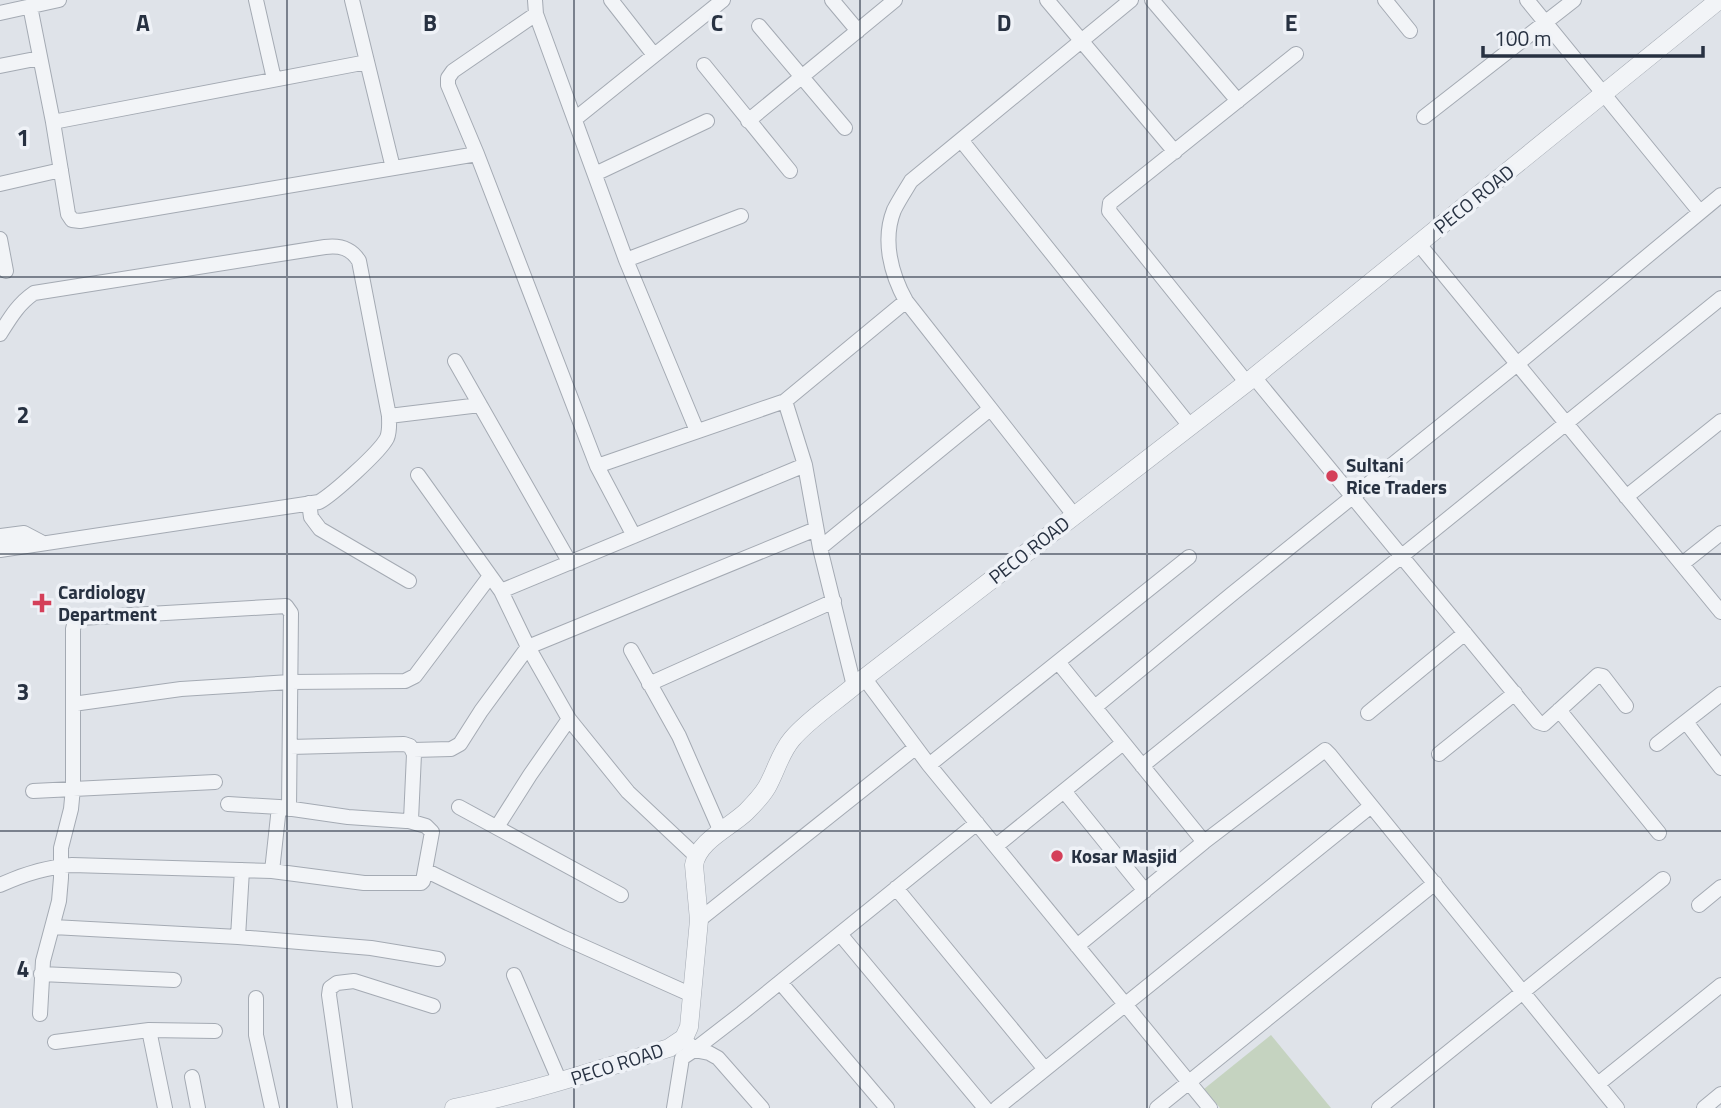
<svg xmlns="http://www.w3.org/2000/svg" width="1721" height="1108" font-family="'Titillium Web',sans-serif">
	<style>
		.green { fill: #c5d3c0 }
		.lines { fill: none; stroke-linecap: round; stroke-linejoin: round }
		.minor-casing { stroke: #a4aab3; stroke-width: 16 }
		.tertiary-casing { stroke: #a4aab3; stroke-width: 19 }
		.minor { stroke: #f2f4f7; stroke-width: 14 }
		.tertiary { stroke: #f2f4f7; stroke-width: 18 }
		.grid { fill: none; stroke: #273141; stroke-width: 2; stroke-opacity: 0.55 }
		.poi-dot { fill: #d43f59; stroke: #eff2f7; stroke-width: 2.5 }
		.labels { text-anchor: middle; stroke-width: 7; stroke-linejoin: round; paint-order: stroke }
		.street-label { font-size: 19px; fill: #273141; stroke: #eff2f7 }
		.poi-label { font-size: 19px; font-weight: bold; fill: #273141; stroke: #eff2f7; text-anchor: start }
		.grid-label { font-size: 23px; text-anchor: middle; font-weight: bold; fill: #273141; stroke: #eff2f7; stroke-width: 7; stroke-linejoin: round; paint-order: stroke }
	</style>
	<rect width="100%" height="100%" fill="#dfe3e9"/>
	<path class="green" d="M1271 1035 1331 1108H1220L1204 1089Z"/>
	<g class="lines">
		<defs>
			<path id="minor" d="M256 0 274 79
				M352 0 393 168
				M535 0 536 14 626 260 697 431
				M611 0 654 55
				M832 0 858 31
				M1047 0 1175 152
				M1152 0 1238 101
				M1385 0 1410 31
				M1527 0 1700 212
				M30 6 53 122 68 214 72 220 80 221 477 154
				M0 13 59 0
				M536 14 453 71 448 78V85L477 154 597 466 634 536
				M759 26 845 128
				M704 65 790 171
				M0 66 40 58
				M1424 117 1574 0
				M575 119 723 0
				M748 121 895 0
				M53 122 367 62
				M961 140 1190 426
				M595 174 707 121
				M0 184 61 170
				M0 239 6 271
				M1418 243 1721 612
				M626 260 741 216
				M0 334C10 318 18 304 34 293L325 247C340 245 351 248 359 261L389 416C389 423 390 431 387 438 380 452 333 494 319 502L0 550
				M455 361 570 563
				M1254 377 1538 722 1544 724 1598 675 1603 676 1626 706
				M1247 383 1109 211 1110 203 1296 54
				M785 401 805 465 820 548 854 686
				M389 416 480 405
				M597 466 785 401 906 301
				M418 475 501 591 528 647 569 719 628 792 696 856
				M1626 497 1721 421
				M309 503 311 517 320 529 409 581
				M1074 515 906 301C891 274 882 240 894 210 899 200 905 191 911 181L1131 0
				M0 536 24 533 43 543
				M820 548 990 409
				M1682 564 1721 533
				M501 591 805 465
				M631 650 679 736 721 832
				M1058 662 1204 842
				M865 679 929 765 1210 1108
				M649 684 834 601
				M73 704 181 689 290 682 405 681 415 676 490 576
				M1095 707 1232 594 1516 365 1721 195
				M1559 710 1659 833
				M1368 713 1465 633
				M1686 722 1721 768
				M1657 744 1721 694
				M413 750 451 749 460 744 481 711 528 647 816 529
				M1439 754 1515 693
				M929 765 1189 557
				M1142 766 1721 298
				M33 791 215 782
				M1064 791 1145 891
				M228 804 279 807 348 817 406 821 411 820 414 754 410 746 404 744 290 747
				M459 807 621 895
				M497 827 530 775 569 719
				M996 846 1123 743
				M425 870 562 937 692 995
				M272 871 279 807
				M0 885C24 874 46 867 72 865L272 871 364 883H421L423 881 432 832 426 826 409 821
				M896 888 1044 1068
				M1699 905 1721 887
				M699 920 915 748
				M53 927 238 937 371 948 438 959
				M840 934 985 1108
				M238 937 242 870
				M1077 946 1204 842 1325 750 1330 755 1617 1108
				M41 974 174 980
				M514 975 560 1082
				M780 982 887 1108
				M256 998V1035L272 1108
				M40 1014 43 961 59 901 61 878V848L71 809 73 788V629L75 621 80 618 286 606 291 613 289 809
				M149 1030 165 1108
				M55 1042 149 1030 215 1031
				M694 1050 742 1013 977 823
				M694 1050 709 1053 718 1058 762 1108
				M192 1077 198 1108
				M1598 1084 1721 985
				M345 1108 329 995 330 988 337 983 354 981 433 1006
				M674 1108 682 1058 694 1050 689 1044
				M997 1108 1371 806
				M1157 1108 1435 883
				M1379 1108 1663 879
				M1704 1108 1721 1094"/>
			<path id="tertiary" d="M454 1108C527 1093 598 1070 669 1048L684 1038 689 1027 699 920 694 865C698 841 729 828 746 812 754 804 761 797 767 787 776 771 780 753 792 739 809 719 834 703 854 686L1254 377 1719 0"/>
		</defs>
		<use href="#minor" class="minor-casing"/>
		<use href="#tertiary" class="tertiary-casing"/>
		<use href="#minor" class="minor"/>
		<use href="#tertiary" class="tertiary"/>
	</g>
	<path class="grid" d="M287 0V1108M574 0V1108M860 0V1108M1147 0V1108M1434 0V1108M0 277H1721M0 554H1721M0 831H1721"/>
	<g class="poi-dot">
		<circle cx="1332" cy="476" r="7"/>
		<path d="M38.5 592.5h7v7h7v7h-7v7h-7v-7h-7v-7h7z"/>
		<circle cx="1057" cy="856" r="7"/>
	</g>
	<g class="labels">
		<g class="street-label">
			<text transform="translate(1474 199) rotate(-39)" y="7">PECO ROAD</text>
			<text transform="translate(1029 550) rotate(-38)" y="7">PECO ROAD</text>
			<text transform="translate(617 1064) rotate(-18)" y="7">PECO ROAD</text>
		</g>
		<g class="poi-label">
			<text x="1346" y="472">Sultani<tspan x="1346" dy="22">Rice Traders</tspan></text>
			<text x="58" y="599">Cardiology<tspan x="58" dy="22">Department</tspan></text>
			<text x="1071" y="863">Kosar Masjid</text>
		</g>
	</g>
	<g class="grid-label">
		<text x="143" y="31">A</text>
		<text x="430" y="31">B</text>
		<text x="717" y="31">C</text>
		<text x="1004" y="31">D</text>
		<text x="1291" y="31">E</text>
		<text x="23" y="146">1</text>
		<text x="23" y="423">2</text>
		<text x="23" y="700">3</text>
		<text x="23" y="977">4</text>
	</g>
	<path d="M1483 46v10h220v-10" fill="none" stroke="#273141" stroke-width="3.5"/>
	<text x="1494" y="46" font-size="21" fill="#273141" stroke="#eff2f7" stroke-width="5" paint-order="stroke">100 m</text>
</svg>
